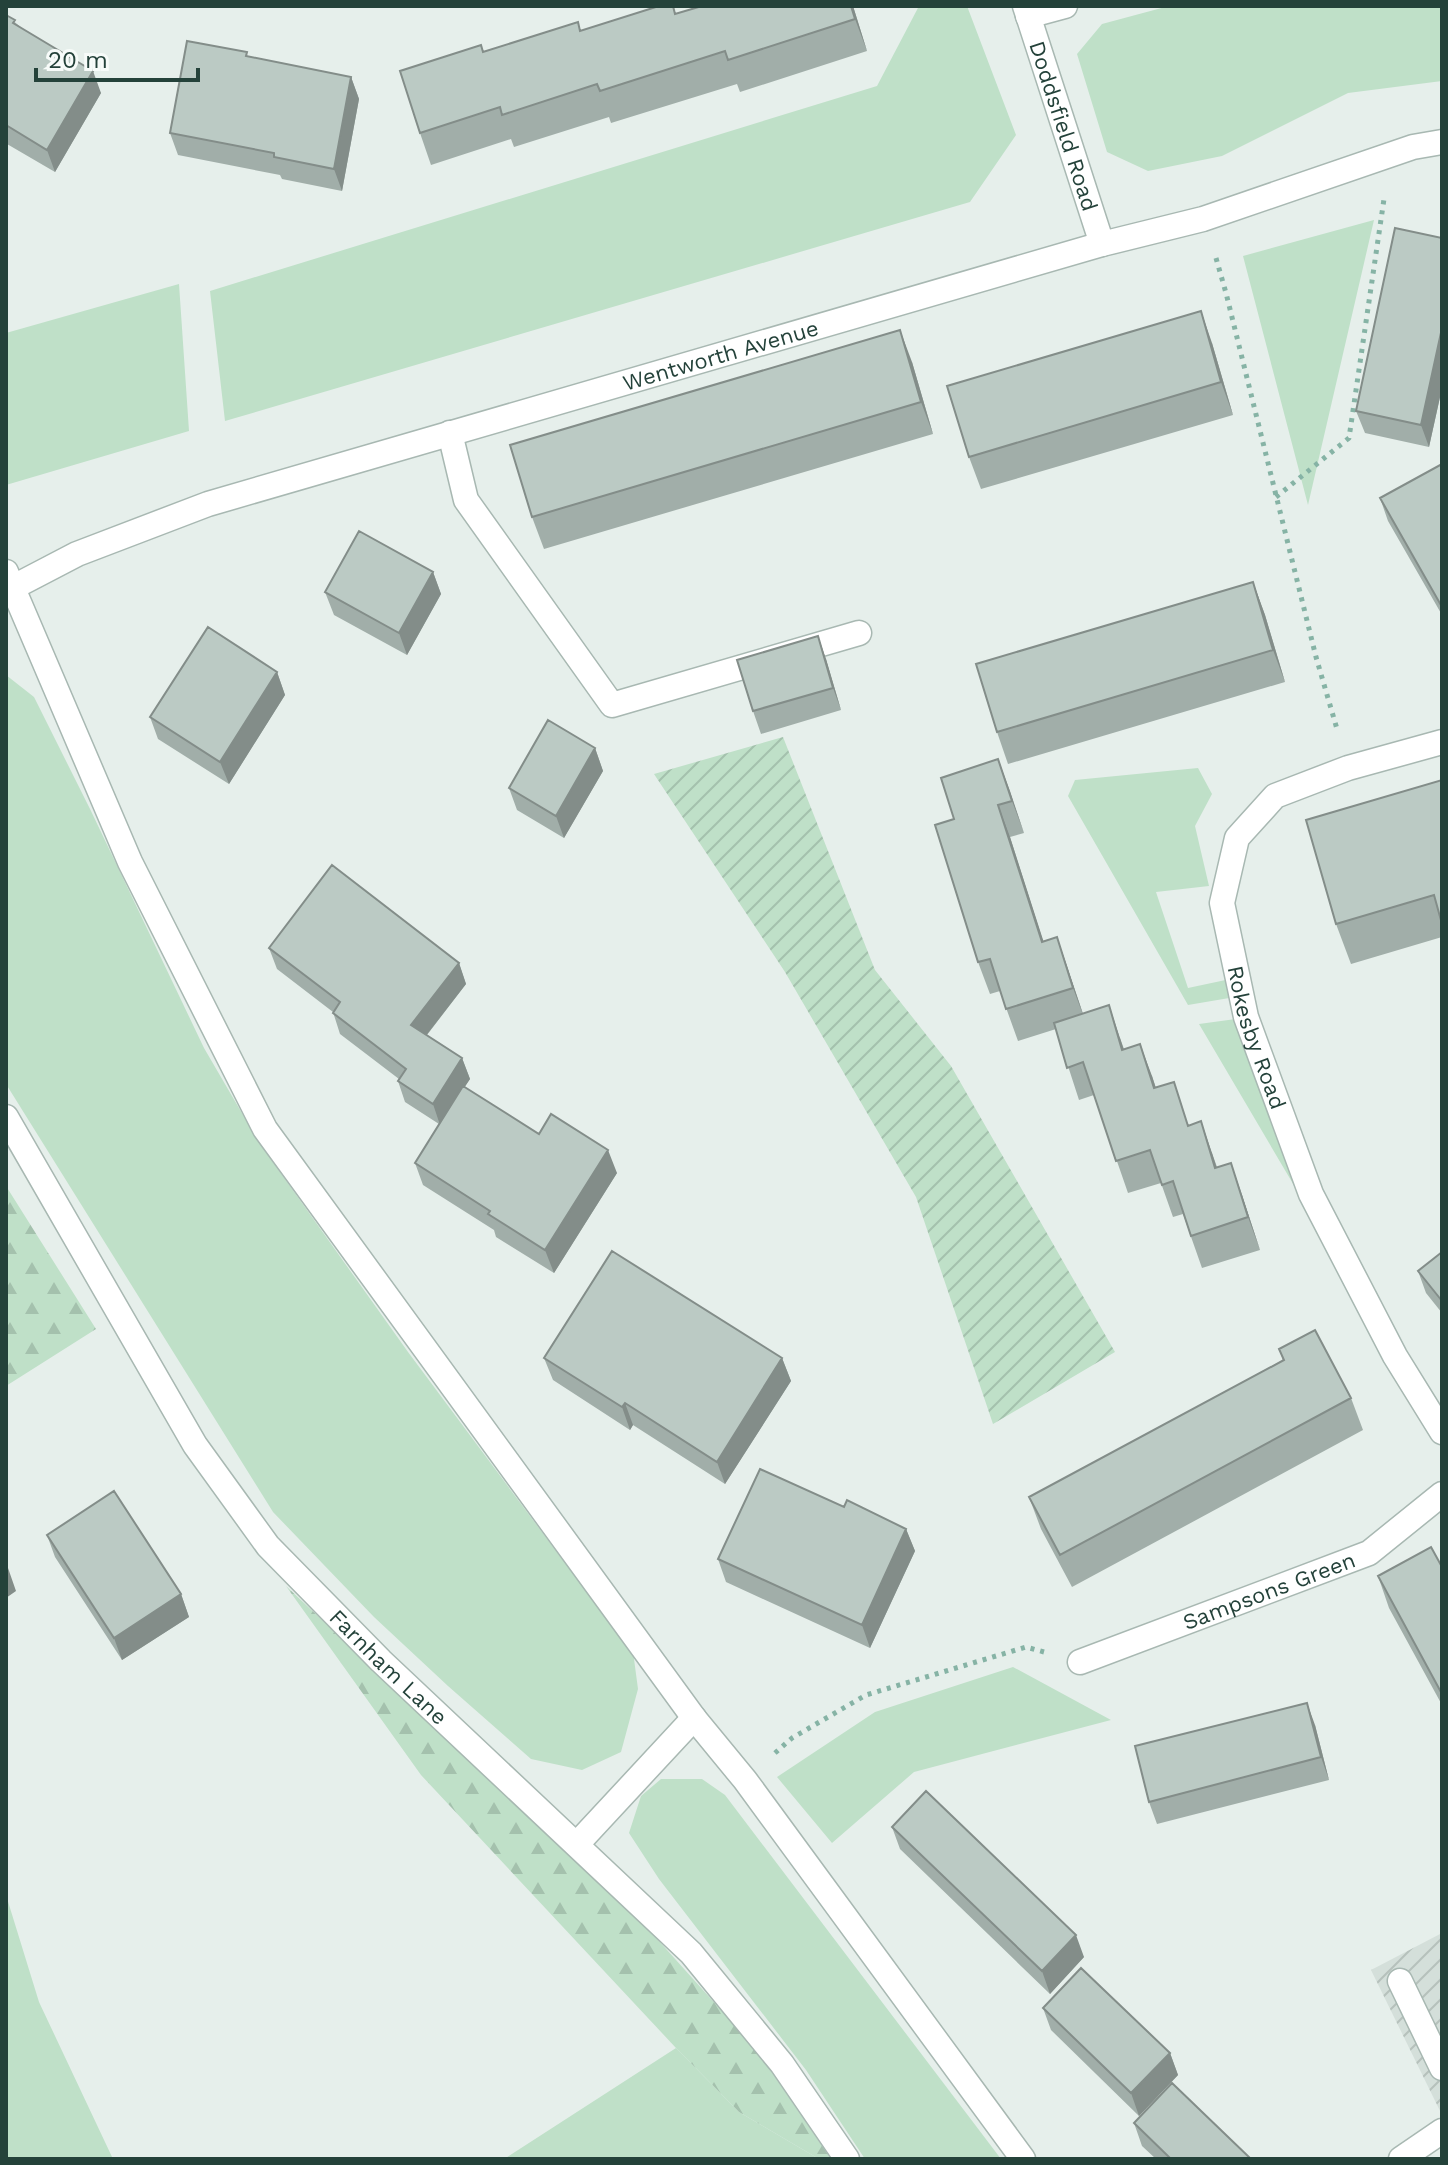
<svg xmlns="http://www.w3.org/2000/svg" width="1448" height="2165" font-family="'Work Sans',sans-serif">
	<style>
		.industrial { fill: url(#industrial-furrows) }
		.grass { fill: #bfe0c8 }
		.forest { fill: url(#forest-firs) }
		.garden { fill: url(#garden-furrows) }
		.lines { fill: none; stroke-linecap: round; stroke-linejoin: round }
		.minor-casing { stroke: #a8b8b2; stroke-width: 27 }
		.path { stroke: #86b3a5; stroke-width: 5; stroke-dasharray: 4 6; stroke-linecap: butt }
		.minor { stroke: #fff; stroke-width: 24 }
		.wall { fill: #a1aea9 }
		.shaded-wall { fill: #838d89 }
		.building { fill: #bbcac4; stroke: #838d89; stroke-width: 2 }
		.labels { text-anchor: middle; stroke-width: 8; stroke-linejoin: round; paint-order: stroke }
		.street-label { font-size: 22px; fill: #24423a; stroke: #f7fbf9 }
	</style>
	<defs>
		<pattern id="industrial-furrows" width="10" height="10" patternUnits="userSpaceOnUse" patternTransform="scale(2)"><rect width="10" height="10" fill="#d4dfda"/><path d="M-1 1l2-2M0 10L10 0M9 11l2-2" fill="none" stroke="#b6c1bc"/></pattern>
		<pattern id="forest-firs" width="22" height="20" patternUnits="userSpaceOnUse" patternTransform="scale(2)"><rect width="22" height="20" fill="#bfe0c8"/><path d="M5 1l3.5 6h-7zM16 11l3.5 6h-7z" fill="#a4c1ad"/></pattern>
		<pattern id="garden-furrows" width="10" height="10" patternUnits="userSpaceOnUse" patternTransform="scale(2)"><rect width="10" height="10" fill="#bfe0c8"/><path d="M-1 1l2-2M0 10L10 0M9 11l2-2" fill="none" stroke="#a4c1ad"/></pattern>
	</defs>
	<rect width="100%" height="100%" fill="#e6efeb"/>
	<path class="industrial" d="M1442 1933V2115L1371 1970Z"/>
	<path class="grass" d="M919 6H967L1016 135 970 202 225 421 210 291 877 86Z
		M1169 6H1442V81L1348 93 1222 156 1148 171 1107 152 1077 54 1102 24Z
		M1374 220 1308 505 1243 256Z
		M179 284 189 431 6 485V333Z
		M6 675 34 697 91 811 204 1048 260 1144 408 1352 562 1559 632 1644 638 1689 621 1752 582 1770 531 1759 448 1686 374 1617 273 1512 6 1084Z
		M1198 768 1212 794 1195 826 1209 886 1156 892 1188 988 1235 978 1241 996 1188 1005 1068 796 1075 780Z
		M1243 1018 1302 1199 1199 1024Z
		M1013 1667 1111 1720 914 1772 832 1843 777 1777 875 1712Z
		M661 1779H702L725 1795 1001 2159H865L806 2070 659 1879 629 1833 641 1796Z
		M6 1895 39 2002 113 2159H6Z
		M676 2048 739 2112 819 2159H504Z"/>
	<path class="forest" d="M6 1186 96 1329 6 1386Z
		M286 1586 440 1731 588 1862 756 2049 831 2159H819L739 2112 676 2048 421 1775Z"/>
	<path class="garden" d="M783 737 875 970 951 1066 1115 1352 993 1424 916 1197 785 972 654 774Z"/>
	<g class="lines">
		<defs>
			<g id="minor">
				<path id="s1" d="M1025 6 1102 244"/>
				<path d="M1028 16 1065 6"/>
				<path d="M450 433 466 500 612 705 859 633"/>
				<path d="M6 572 130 862 265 1129 694 1718 745 1780 1023 2159"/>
				<path id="s2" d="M6 591 77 554 208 504 1102 244 1203 219 1413 147 1442 142"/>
				<path id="s3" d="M1442 742 1348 768 1275 796 1237 838 1222 903 1246 1017 1311 1194 1395 1356 1442 1432"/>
				<path id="s4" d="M6 1117 195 1445 268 1546 381 1661 691 1953 782 2064 847 2159"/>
				<path id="s5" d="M1080 1662 1369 1553 1442 1494"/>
				<path d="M577 1844 694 1718"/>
				<path d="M1400 1981 1442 2068"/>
				<path d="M1401 2159 1442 2131"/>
			</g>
		</defs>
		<use href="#minor" class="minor-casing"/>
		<path class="path" d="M1216 258 1226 293 1316 657 1337 729
			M1276 497 1349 438 1384 199
			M775 1753 792 1738 866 1695 1026 1647 1044 1652"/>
		<use href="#minor" class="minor"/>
	</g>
	<path class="wall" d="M702 6H853L867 51 740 92 737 84 611 123 609 117 514 147 511 139 431 165 420 133 483 52 581 31 676 14Z
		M6 15 101 93 55 172 7 144 6 140Z
		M249 57 351 77 359 99 342 191 282 179 280 175 178 155 170 133Z
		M1442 238V388L1429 447 1365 433 1356 411Z
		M1212 343 1233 415 981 489 969 457Z
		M912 362 933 434 544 549 532 517Z
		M1442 464V615L1388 521 1380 498Z
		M433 572 441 594 407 655 334 615 325 592Z
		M1253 582 1265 615 1285 682 1008 764 997 732Z
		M826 659 841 710 761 734 753 711Z
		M277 672 285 695 229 784 158 739 150 717Z
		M595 748 603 771 564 838 517 810 509 788Z
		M998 759 1024 833 1010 837 1043 941 1057 937 1083 1014 1120 1038 1124 1049 1152 1076 1156 1088 1212 1153 1217 1167 1242 1195 1260 1250 1202 1268 1183 1214 1173 1217 1161 1183 1128 1193 1094 1095 1079 1100 1056 1029 1018 1041 1000 991 990 994 978 962 954 819Z
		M1442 780V937L1351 964 1336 924Z
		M269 948 459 963 466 984 427 1035 462 1058 470 1079 464 1087 539 1134 617 1173 554 1273 496 1237 494 1230 423 1185 415 1163 439 1124 405 1102 398 1081 399 1079 340 1034 333 1012 277 969Z
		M1442 1252V1313L1426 1293 1418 1271Z
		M1279 1349 1351 1398 1363 1430 1072 1587 1041 1529 1029 1497 1283 1360Z
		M544 1358H782L791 1381 725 1484 633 1425 630 1430 553 1380Z
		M844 1507 906 1529 915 1551 870 1648 726 1582 718 1559Z
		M47 1535 181 1594 189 1617 122 1660 55 1557Z
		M1442 1567V1705L1389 1608 1378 1576Z
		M1315 1725 1329 1780 1157 1824 1149 1802Z
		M892 1827 1084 1957 1050 1994 900 1849Z
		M1043 2008 1170 2053 1178 2075 1139 2116 1051 2030Z
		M1134 2123 1251 2159H1156L1142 2146Z"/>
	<path class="shaded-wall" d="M851 6H853L867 51 855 19Z
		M93 71 101 93 55 172 47 150Z
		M351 77 359 99 342 191 334 169Z
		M1201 311 1212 343 1233 415 1221 382Z
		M1442 328V388L1429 447 1421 425Z
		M900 330 912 362 933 434 921 402Z
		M433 572 441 594 407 655 399 633Z
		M1253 582 1265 615 1285 682 1273 650Z
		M818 636 826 659 841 710 833 688Z
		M277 672 285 695 229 784 220 762Z
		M595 748 603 771 564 838 556 816Z
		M998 759 1010 791 1024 833 1012 801Z
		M998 805 1010 837 1054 974 1042 942Z
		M1057 937 1068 969 1085 1020 1073 988Z
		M459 963 466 984 418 1046 411 1025Z
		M1109 1005 1120 1038 1134 1082 1122 1050Z
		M1140 1044 1152 1076 1166 1120 1154 1088Z
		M462 1058 470 1079 440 1125 433 1104Z
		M1201 1121 1212 1153 1227 1200 1215 1168Z
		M608 1150 617 1173 554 1273 545 1250Z
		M1231 1163 1242 1195 1260 1250 1248 1217Z
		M782 1358 791 1381 725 1484 717 1462Z
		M625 1403 633 1425 630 1430 622 1407Z
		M906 1529 915 1551 870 1648 862 1625Z
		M8 1568 16 1591 6 1598V1570Z
		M181 1594 189 1617 122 1660 114 1638Z
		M1307 1703 1315 1725 1329 1780 1321 1757Z
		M1076 1935 1084 1957 1050 1994 1042 1971Z
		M1170 2053 1178 2075 1139 2116 1131 2093Z"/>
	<path class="building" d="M659 6H673L675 14 702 6H851L855 19 728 60 725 51 600 91 597 84 502 115 500 107 420 133 400 71 481 45 483 52 578 22 580 31Z
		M6 15 15 20 13 23 93 71 47 150 6 125Z
		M187 41 247 52 246 56 351 77 334 169 274 157V153L170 133Z
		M1395 228 1442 238V328L1421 425 1356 411Z
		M1201 311 1221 382 969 457 947 386Z
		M900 330 921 402 532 517 510 445Z
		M1442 464V607L1380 498Z
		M359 531 433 572 399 633 325 592Z
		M1253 582 1273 650 997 732 976 664Z
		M208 627 277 672 220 762 150 717Z
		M818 636 833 688 753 711 737 660Z
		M548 720 595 748 556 816 509 788Z
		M998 759 1012 801 998 805 1042 942 1057 937 1073 988 1006 1009 990 959 978 962 935 825 954 819 941 778Z
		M1442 780V924L1434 895 1336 924 1306 820Z
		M332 865 459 963 411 1025 462 1058 433 1104 398 1081 406 1069 333 1013 340 1002 269 948Z
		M1109 1005 1122 1050 1140 1044 1154 1088 1174 1082 1188 1126 1201 1121 1215 1168 1231 1163 1248 1217 1191 1236 1173 1181 1162 1185 1150 1150 1116 1161 1083 1062 1067 1068 1054 1023Z
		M463 1086 539 1134 551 1114 608 1150 545 1250 488 1214 490 1211 415 1163Z
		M612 1251 782 1358 717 1462 625 1403 622 1407 544 1358Z
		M1442 1252V1301L1418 1271Z
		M1315 1330 1351 1398 1060 1555 1029 1497 1284 1360 1279 1349Z
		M760 1469 844 1507 847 1500 906 1529 862 1625 718 1559Z
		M114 1491 181 1594 114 1638 47 1535Z
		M1431 1547 1442 1567V1694L1378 1576Z
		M1307 1703 1321 1757 1149 1802 1135 1746Z
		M926 1791 1076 1935 1042 1971 892 1827Z
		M1081 1968 1170 2053 1131 2093 1043 2008Z
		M1172 2083 1251 2159H1171L1134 2123Z"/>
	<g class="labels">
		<g class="street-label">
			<text dy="8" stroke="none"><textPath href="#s1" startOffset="126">Doddsfield Road</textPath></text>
			<text dy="8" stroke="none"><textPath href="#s2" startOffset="754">Wentworth Avenue</textPath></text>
			<text dy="8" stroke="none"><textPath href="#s3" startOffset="438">Rokesby Road</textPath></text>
			<text dy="8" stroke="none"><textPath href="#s5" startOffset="202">Sampsons Green</textPath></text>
			<text dy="8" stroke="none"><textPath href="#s4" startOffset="674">Farnham Lane</textPath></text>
		</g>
	</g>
	<rect width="1448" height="2165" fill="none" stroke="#24423a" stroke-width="16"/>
	<path d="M36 68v12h162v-12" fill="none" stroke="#24423a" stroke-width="4"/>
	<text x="48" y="68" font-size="24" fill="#24423a" stroke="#f7fbf9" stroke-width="6" paint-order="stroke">20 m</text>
</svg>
